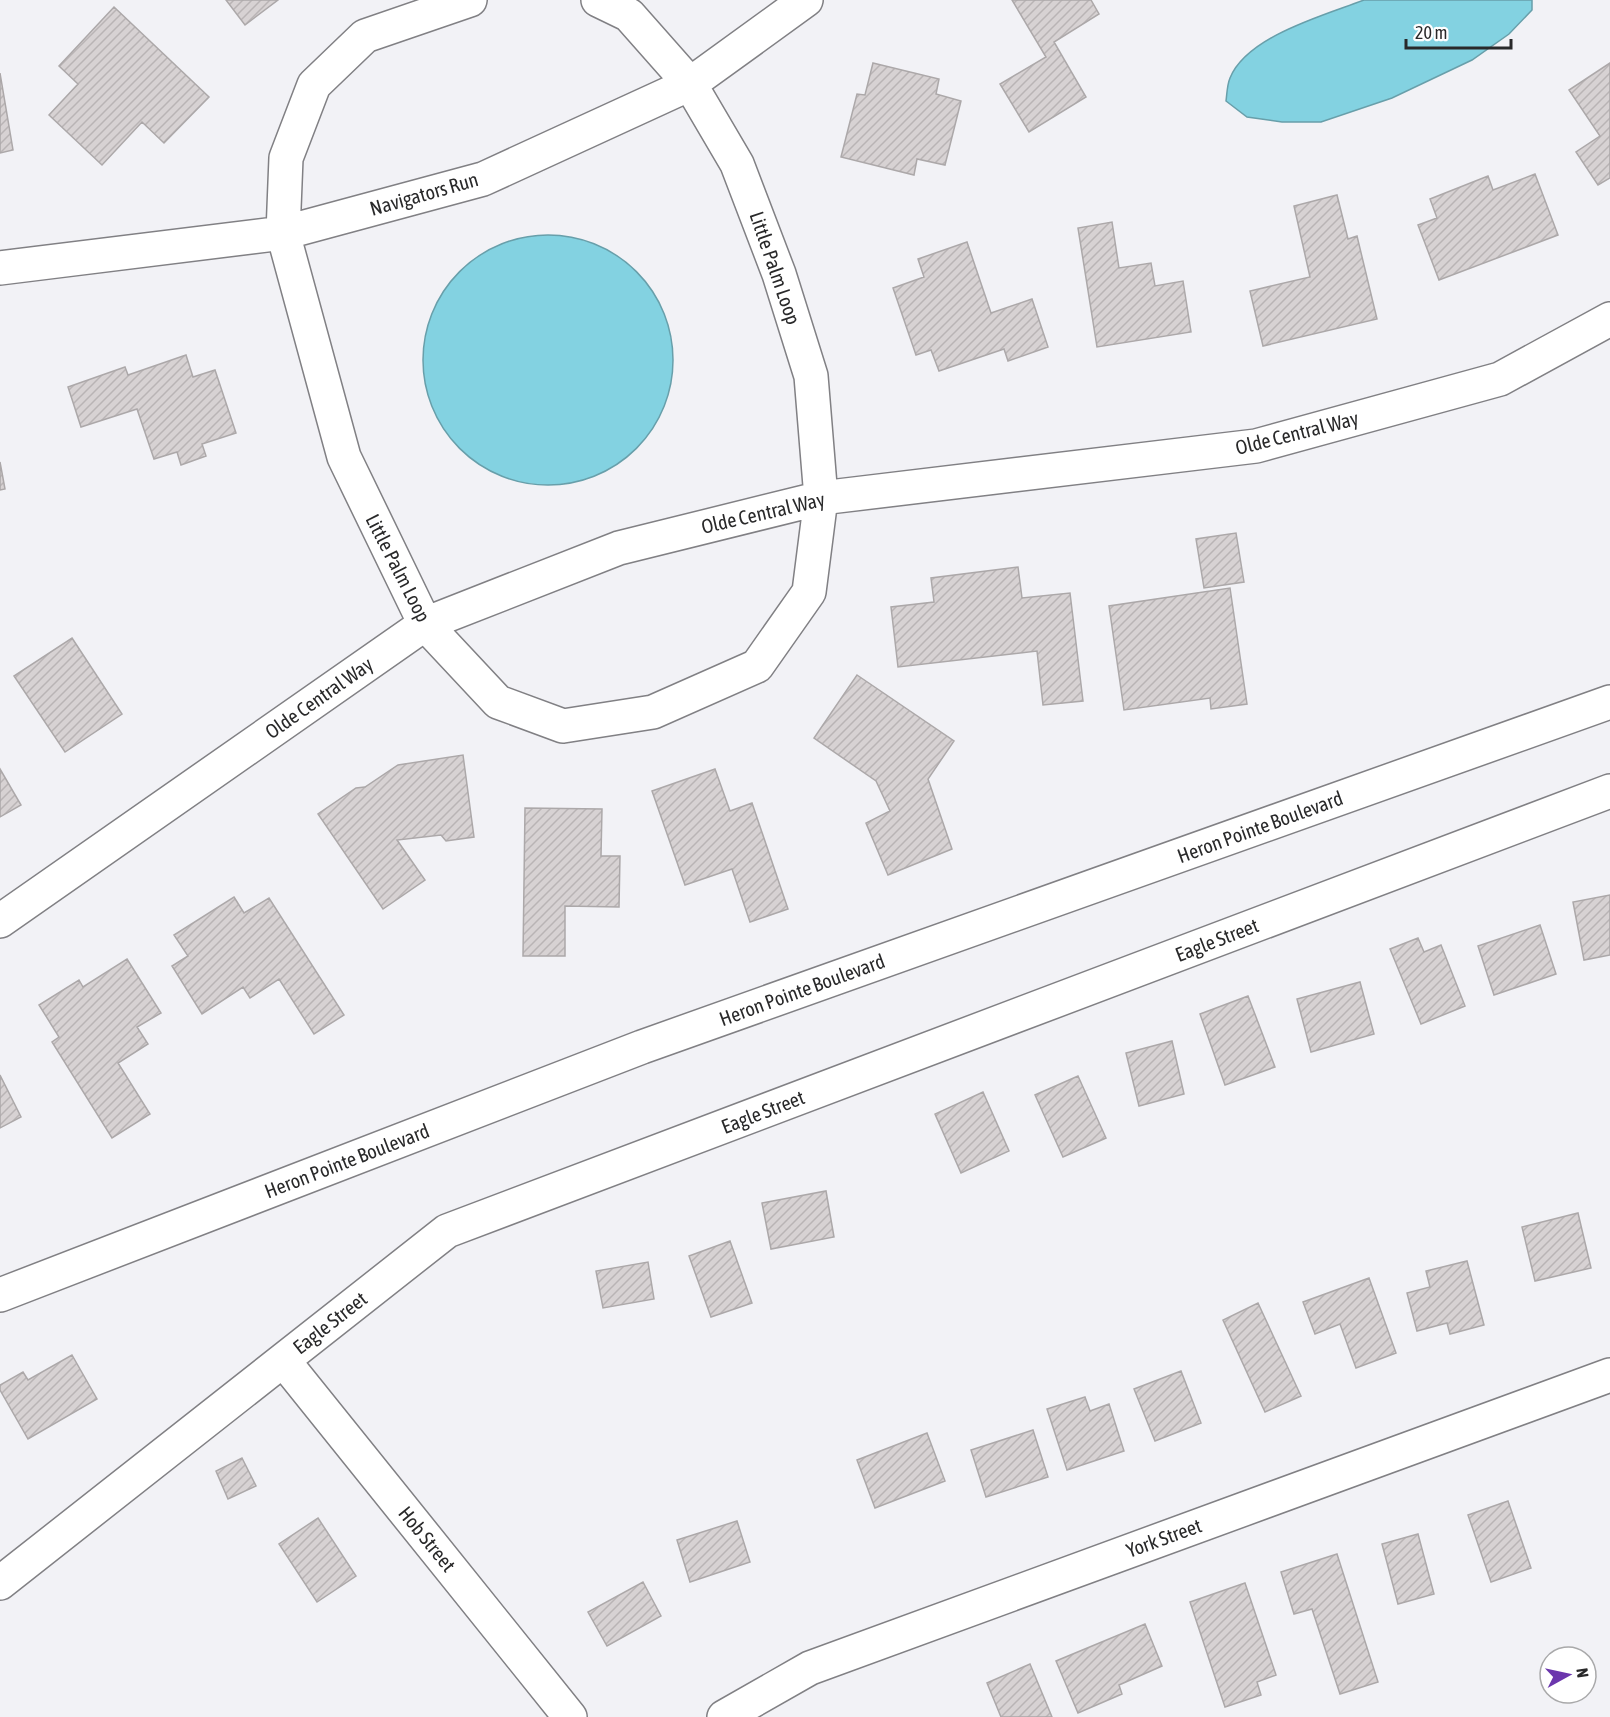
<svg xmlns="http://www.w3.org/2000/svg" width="1610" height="1717" font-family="'Asap Condensed',sans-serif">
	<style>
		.water { fill: #83d2e1; stroke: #689faa; stroke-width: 1.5 }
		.building { fill: url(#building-hatch); stroke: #aca8a9; stroke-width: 1.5 }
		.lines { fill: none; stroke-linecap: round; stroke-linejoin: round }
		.street-casing { stroke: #818084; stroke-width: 36 }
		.street { stroke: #fff; stroke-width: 33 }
		.labels { text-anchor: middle; stroke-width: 4.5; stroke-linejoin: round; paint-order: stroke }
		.street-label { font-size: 20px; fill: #29292a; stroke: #fff }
	</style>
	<defs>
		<pattern id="building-hatch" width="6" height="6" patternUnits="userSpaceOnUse" patternTransform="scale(1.5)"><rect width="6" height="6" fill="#d7d2d3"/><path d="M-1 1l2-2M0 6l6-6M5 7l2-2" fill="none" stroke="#b9b4b5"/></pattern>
	</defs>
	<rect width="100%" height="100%" fill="#f2f2f6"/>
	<path class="water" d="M1364 0H1532V10L1509 34 1472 60 1392 98 1321 122H1282L1247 117 1226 101C1227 94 1227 85 1230 78 1247 36 1325 15 1364 0Z
		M423 360a125 125 0 1 1 250 0a125 125 0 1 1-250 0Z"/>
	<path class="building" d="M226 0H278L245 25Z
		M1012 0H1091L1099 14 1054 42 1086 97 1029 132 1000 84 1046 57Z
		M114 7 209 97 164 143 142 122 102 165 49 115 78 84 59 66Z
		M873 63 939 79 936 94 961 101 945 165 917 159 914 175 841 157 857 94 865 95Z
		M1610 63V178L1598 185 1576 152 1600 136 1569 90Z
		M0 73 13 150 0 153Z
		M1535 174 1558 235 1439 280 1418 225 1437 218 1430 199 1488 176 1493 190Z
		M1337 195 1348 239 1357 236 1377 319 1263 346 1250 291 1310 277 1294 206Z
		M1112 222 1119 268 1151 263 1155 286 1183 281 1191 332 1097 347 1078 228Z
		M967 242 991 313 1032 299 1048 347 1008 361 1004 349 939 371 931 350 916 355 893 288 924 277 918 259Z
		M186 355 193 377 215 370 236 433 202 444 206 456 181 465 177 452 154 459 137 409 81 427 68 387 125 367 128 375Z
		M0 462 5 489 0 490Z
		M1236 533 1244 582 1204 588 1196 539Z
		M1018 567 1022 598 1070 593 1083 701 1043 705 1037 651 898 667 891 607 934 602 931 578Z
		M1230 588 1247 704 1211 709 1210 698 1124 710 1109 606Z
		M72 638 122 714 65 752 14 676Z
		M857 675 954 741 928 779 952 849 888 875 866 823 890 811 876 781 814 738Z
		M463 755 474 837 446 841 441 835 397 840 425 880 383 909 318 814 356 788 365 787 398 765Z
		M0 769 21 805 0 817Z
		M715 769 730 811 752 803 788 909 750 922 732 869 685 885 652 791Z
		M525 808 602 809 601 856H620L619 907 565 906V956H523Z
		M1610 895V955L1584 960 1573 902Z
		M234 897 244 913 269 898 344 1015 314 1034 279 979 250 998 243 987 202 1014 172 966 188 956 174 935Z
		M1540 925 1556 974 1494 995 1478 946Z
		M1418 938 1424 952 1441 945 1465 1006 1421 1024 1390 949Z
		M127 959 161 1013 137 1027 148 1044 118 1063 150 1114 112 1138 52 1042 59 1037 39 1005 79 980 83 987Z
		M1360 982 1374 1034 1311 1052 1297 999Z
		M1248 996 1275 1067 1225 1085 1200 1014Z
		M1172 1041 1184 1094 1139 1106 1126 1053Z
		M0 1075 21 1117 0 1128Z
		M1078 1076 1106 1138 1063 1157 1035 1095Z
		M983 1092 1009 1151 961 1173 935 1114Z
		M826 1191 834 1237 771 1249 762 1203Z
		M1578 1213 1591 1268 1535 1281 1522 1227Z
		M730 1241 752 1303 711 1317 689 1256Z
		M1467 1261 1484 1325 1450 1334 1447 1323 1417 1331 1407 1293 1430 1287 1426 1271Z
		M648 1262 654 1299 603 1308 596 1271Z
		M1369 1278 1396 1353 1356 1368 1340 1324 1315 1334 1303 1302Z
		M1258 1303 1301 1396 1265 1412 1223 1320Z
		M72 1355 97 1399 28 1439 0 1390V1385L23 1372 28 1380Z
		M1181 1371 1201 1423 1155 1441 1134 1389Z
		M1085 1397 1090 1411 1109 1404 1124 1451 1067 1470 1047 1409Z
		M1033 1430 1048 1477 986 1497 971 1450Z
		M927 1433 945 1481 875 1508 857 1460Z
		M242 1458 256 1486 228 1499 216 1471Z
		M1508 1501 1531 1568 1491 1582 1468 1515Z
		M318 1518 356 1576 317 1602 279 1544Z
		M737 1521 750 1562 690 1582 677 1540Z
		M1418 1534 1434 1594 1398 1604 1382 1544Z
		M1337 1554 1378 1682 1340 1694 1312 1609 1294 1614 1281 1572Z
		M643 1582 661 1616 607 1646 588 1612Z
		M1245 1583 1276 1675 1257 1682 1261 1695 1225 1707 1190 1602Z
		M1145 1624 1162 1666 1119 1685 1122 1694 1078 1713 1056 1661Z
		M1030 1664 1052 1717H1001L987 1683Z"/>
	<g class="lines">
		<defs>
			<path id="street" d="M470 0 365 36 314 85 286 158 283 233 344 457 425 624 498 702 563 726 653 712 757 666 809 592 821 498 811 376 779 274 737 164 690 84 629 15 598 0
				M0 268 283 233 483 179 690 84 806 0
				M0 921 425 624 619 548 821 498 1256 446 1500 379 1610 319
				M0 1295 642 1047 1610 702
				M283 1360 570 1717
				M0 1583 447 1231 1610 791
				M724 1717 810 1668 1610 1375"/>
		</defs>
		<use href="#street" class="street-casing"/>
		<use href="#street" class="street"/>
	</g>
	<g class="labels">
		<g class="street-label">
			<text transform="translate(424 194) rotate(-16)" y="7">Navigators Run</text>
			<text transform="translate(775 268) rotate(71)" y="7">Little Palm Loop</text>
			<text transform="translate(1297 433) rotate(-14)" y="7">Olde Central Way</text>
			<text transform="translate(763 513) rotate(-13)" y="7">Olde Central Way</text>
			<text transform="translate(398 568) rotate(63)" y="7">Little Palm Loop</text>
			<text transform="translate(319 698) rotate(-35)" y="7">Olde Central Way</text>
			<text transform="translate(1260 827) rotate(-20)" y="7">Heron Pointe Boulevard</text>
			<text transform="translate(1217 940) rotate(-21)" y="7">Eagle Street</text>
			<text transform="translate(802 990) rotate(-20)" y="7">Heron Pointe Boulevard</text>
			<text transform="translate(763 1112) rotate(-21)" y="7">Eagle Street</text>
			<text transform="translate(347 1161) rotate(-21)" y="7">Heron Pointe Boulevard</text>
			<text transform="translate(330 1323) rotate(-38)" y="7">Eagle Street</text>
			<text transform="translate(1164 1538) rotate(-20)" y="7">York Street</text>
			<text transform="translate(427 1539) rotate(51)" y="7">Hob Street</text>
		</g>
	</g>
	<g transform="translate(1568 1675) rotate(82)"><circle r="28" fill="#ffffff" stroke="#a9a9aa" stroke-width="1.5"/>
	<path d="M0-4.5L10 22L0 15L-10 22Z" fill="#6b36ad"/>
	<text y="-9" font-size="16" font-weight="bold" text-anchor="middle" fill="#29292a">N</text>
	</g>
	<path d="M1406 39v9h105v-9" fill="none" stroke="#29292a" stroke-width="3"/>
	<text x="1415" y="39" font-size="18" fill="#29292a" stroke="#ffffff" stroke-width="4.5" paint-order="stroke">20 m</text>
</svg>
